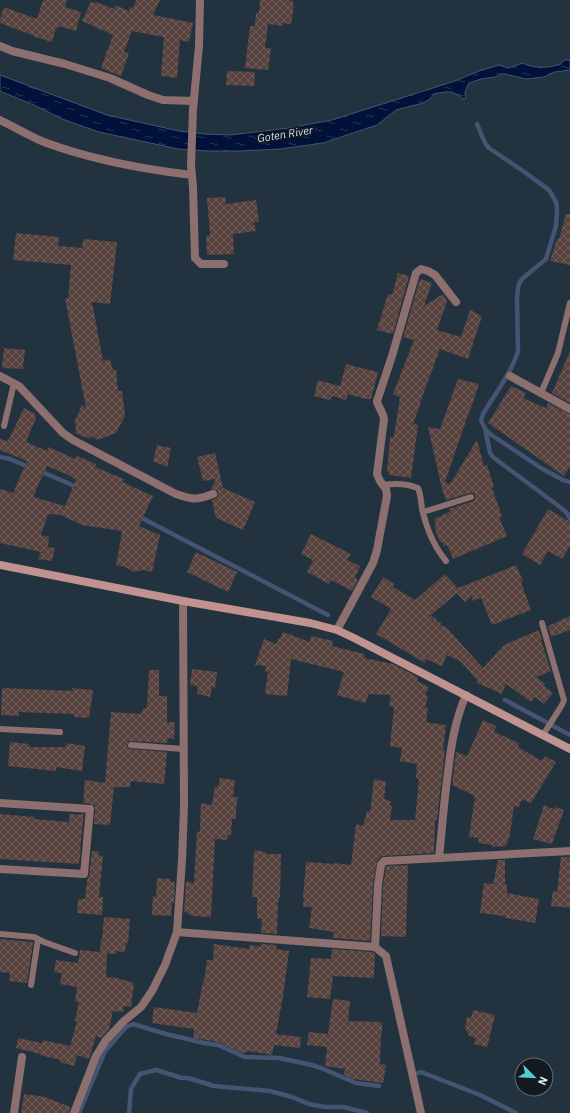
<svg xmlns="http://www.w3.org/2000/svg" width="570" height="1113" font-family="'IBM Plex Sans',sans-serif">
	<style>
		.water { fill: url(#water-ripples); stroke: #455472 }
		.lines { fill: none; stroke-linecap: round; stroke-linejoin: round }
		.stream { stroke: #455472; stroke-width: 4.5 }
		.building { fill: url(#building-cross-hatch); fill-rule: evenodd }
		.lane { stroke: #8c6f6e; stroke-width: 6 }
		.street { stroke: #8c6f6e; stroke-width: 8 }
		.secondary { stroke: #c09290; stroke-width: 8 }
		.labels { text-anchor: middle; stroke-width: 4; stroke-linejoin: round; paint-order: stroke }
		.water-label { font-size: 11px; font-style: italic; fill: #cbdffc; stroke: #12191f }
	</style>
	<defs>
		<pattern id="water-ripples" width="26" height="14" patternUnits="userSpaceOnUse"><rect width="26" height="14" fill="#001239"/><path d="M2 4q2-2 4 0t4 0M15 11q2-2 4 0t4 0" fill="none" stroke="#253556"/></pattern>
		<pattern id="building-cross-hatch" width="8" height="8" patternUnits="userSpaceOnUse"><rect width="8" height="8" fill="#57423e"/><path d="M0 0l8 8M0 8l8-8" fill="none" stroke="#6f5e5b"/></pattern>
	</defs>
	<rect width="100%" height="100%" fill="#23323f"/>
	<path class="water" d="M565 60H570V70L555 72 544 77 526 79 505 74H501L495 77 481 79 469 83 467 87 465 92 466 98 462 99 460 96 452 92H444L434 94 430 99 423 103 396 110 377 125 323 143 280 149 241 151H208L178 149 99 132 62 119 36 106 0 91V75L107 115 179 131 205 134 230 135 289 128 332 120 455 81 479 71 499 65 508 68 523 63C533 69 550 68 561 64L562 62Z"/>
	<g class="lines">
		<path class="stream" d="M477 124 485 143 489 148 523 171 549 190 556 202 557 210 556 226 546 259 522 279 519 284 518 289 517 298 518 351C512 372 495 394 483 414L481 421 486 430 490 434 541 468 563 480 570 482
			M485 428 490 453 493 457 560 507 567 513 570 519
			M0 457 10 459 29 467
			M40 471 79 488
			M138 516 328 615
			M505 700 570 735
			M418 1073 421 1072 480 1095 516 1113
			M79 1113 105 1051 126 1027 133 1024 166 1034 204 1043 218 1045 245 1057 279 1058 312 1065 321 1068 356 1083 379 1086
			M129 1113 131 1089 140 1074 156 1070 182 1078H188L214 1086 270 1091 292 1097 309 1104 325 1107H343L367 1113"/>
	</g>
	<path class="building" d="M43 0H67L65 7 81 12 76 31 59 26 58 28H56L52 42 35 37V36L0 23V19L4 7 37 19Z
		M136 0H160L153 15 193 23 189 42 180 40 177 78 161 76 164 37 132 31 124 52 129 53 121 76 101 68 113 35 82 21 91 2 95 3 96 2 114 9 115 5 129 11 130 7 133 8Z
		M260 0H284L293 1V6H294L291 24 282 23V26L268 24 265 48H271L268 70 245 68 250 26H255L256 13H259Z
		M227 71 255 72 254 86 226 85Z
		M225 197 226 204 256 200 259 222H254L256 231 233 234 234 254 207 255 206 236 210 235 207 198Z
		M566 214H570V265L550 261 557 239H559Z
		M16 233 59 237 58 246 82 248 83 239 117 242 110 304 92 302 103 361 110 359 113 370H116L118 391H122L125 416 116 433 98 440 91 436 90 439 75 433 76 428 75 427 76 424 74 423 82 405 86 408 65 298 68 299 71 265 13 260Z
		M398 273 409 276 393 334 377 330 388 294 392 295Z
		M420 279 432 283 424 306 443 294 447 301 437 330 461 337 470 310 482 316 468 359 440 349 421 400V399L420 405 413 424 418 425 411 478 389 475V472H387L390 437 393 438V436H394L400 397 393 394 414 340 403 337Z
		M4 348 25 350 23 369 2 368Z
		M570 351V403L552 393Z
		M346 364 378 372 371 399H366L348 394 346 400 332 396 330 400 314 396 318 380 340 386Z
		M458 379 479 384 470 411 469 410V412L445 482 450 484 477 440 484 466 487 465 494 487 492 488 502 516 499 517 507 536 453 559 447 545 444 546 442 542H440L434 526 436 525 434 519 450 512 449 509 473 501 475 500V496L474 493H470L446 500 442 489 428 427 440 429Z
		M511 386 526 393 523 398 546 408 548 403 570 414V467L564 476 488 423Z
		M24 408 34 413 36 418 26 442 47 451 49 447 75 459 77 456 96 464 95 467 124 479 122 482 153 496 139 526 160 535 152 572 144 570 134 572 125 567 116 565 122 531 82 525 61 515 48 514 41 535 49 537 48 547 55 548 52 561 38 559 41 552 0 543V489L13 493 27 461 0 450V439L8 441ZM47 466 73 477 72 478 76 480 65 506 33 497Z
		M157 445 171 448 167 467 153 461Z
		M215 453 223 488 255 502 243 530 216 518 212 500 217 497 218 493 216 490 211 489 216 479 203 481 197 457Z
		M548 509 570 522V546L562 559 548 551 540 565 522 554Z
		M311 534 351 554 347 560 360 566 355 578 358 580 352 591 331 580 329 584 307 572 313 560 301 554Z
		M196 552 237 572 228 592 187 572Z
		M516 565 523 581 521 582 531 610 492 625 481 598 473 601 471 596 465 602 457 593 430 616 437 619 436 621 441 623 440 625 447 628 483 668 504 645 539 630 542 640H541L551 671 536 677 545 684 544 686 553 693 544 704 535 697 531 702 506 684 502 694 477 683 478 681 460 661 447 655 442 666 426 659 425 663 376 634 391 609 371 597 383 577 394 584 393 587 415 600 445 574 458 588Z
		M570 616V630L551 637 548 626Z
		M283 632 310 642 311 636 333 641 332 646 365 654 364 658 393 664 418 677 417 681 429 687 425 695 428 696 425 707 428 708 426 722 446 725 443 750 445 751 437 820H435L434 853 384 856 380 857 377 862 373 885 370 941 333 938 334 932 309 928 312 907H303L304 898H303L306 862 334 864V863L351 865 356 824 363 826 367 811 370 812 374 779 386 782 384 799 391 801 390 805 392 806 390 820H415L419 779 416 778 417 764 400 761 402 748 390 746 394 707 389 706 391 695 369 694 365 703 337 695 344 672 291 659 287 696 265 694 268 672H265L266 666 255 665 264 639 276 644 279 638 280 639Z
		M192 669 217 672 215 688 212 687 210 697 197 694 198 686 190 685Z
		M149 670H159V696H167V722H175L174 739 168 738 167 743 131 741 128 742 127 745 128 748 131 749 167 752 164 784 131 781 130 787H114L110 825 94 824 95 810V806L91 804 83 803 85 780 105 783 111 712 141 714V712L143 711V708H147Z
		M2 688 73 691 72 688 93 690 89 718 74 717V714L19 712V716L1 715Z
		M483 720 496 726 494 732 519 743 518 747 542 761 545 756 556 762 531 803 522 799 519 807 514 806 510 834 506 846 492 847 493 845 478 843 479 838 469 837 475 796 452 785 456 752 467 756Z
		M10 742 29 744V747H66L67 743 85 746 82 771 56 767V771L8 766Z
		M220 778 235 780 233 797H238L236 808V819H232L231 835H228L227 840 215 839 211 917 192 916 184 911 186 882 194 883 197 831 200 832 201 803 212 805 215 786 218 787Z
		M544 805 553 809 556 807 564 810 552 844 533 839Z
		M0 814 34 817V819L69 822 70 814 81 815V814H84L80 849H81L79 864 0 859Z
		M254 850 266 852V854H281L280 897H279V902H278L277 934 261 933 262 919 257 918V897H252Z
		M92 851H99L98 855 103 856 99 897H103L102 915 77 913 78 899H85L87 881 89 875Z
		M561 857H570V908L551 906 553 891 557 892Z
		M498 860H505V884L507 885V893L539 899 535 923 505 918V916L480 913 484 883 493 884Z
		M408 865 406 937 381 936 383 886 386 867 387 866Z
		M157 878 170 879V882H175L174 903 172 902 171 916 152 915 153 896 156 897Z
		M104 917 130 919 128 943H126L125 952 116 951V954L107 953 106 977 117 978 134 983 131 1007 124 1006 123 1012 113 1011 109 1029 101 1038 96 1036 89 1059 77 1055 74 1066 60 1062 61 1060 40 1055V1054L16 1048 18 1038 42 1043 43 1040 70 1046 77 1021H75L79 1002H75L77 987 60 984 62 973 54 972 56 960 78 963 80 950 100 952 101 939 102 940Z
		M0 939 33 942 27 983 9 981 10 973 0 972Z
		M214 944 249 949 250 945 261 947V944L276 945V949L289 951 283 996 276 1034 301 1037 300 1048 274 1045 272 1055 249 1051 242 1053 218 1042 193 1038 194 1029 152 1023 154 1007 197 1013 203 981H204L207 960H213Z
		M332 949 373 952 375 954 374 978 333 976 330 999 307 997 311 958 331 959Z
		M333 999 350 1001 348 1021 382 1022V1034H381L380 1064 386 1065 383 1083 353 1079 344 1075 345 1069 325 1066 327 1047 307 1045 309 1032 328 1034Z
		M473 1010 495 1015 487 1047 474 1044 476 1038 469 1036 465 1028 467 1017 471 1018Z
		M24 1094 45 1097 70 1107 69 1113H21Z"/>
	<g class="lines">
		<path class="lane" d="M541 393 558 353 570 303
			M4 426 14 383
			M383 485C396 483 406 483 418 488 421 495 421 502 422 509 427 529 433 545 446 561
			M423 512 471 497
			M542 623 564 700 562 705 543 735
			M0 729 60 732
			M131 745 183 749
			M0 934 34 937 44 942 75 953
			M31 985 38 939"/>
		<path class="street" d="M200 0 199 46 193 109 191 166 193 187 195 258 201 264H224
			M0 46 12 51 65 64 110 78 148 95 163 100 194 101
			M0 120C15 127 29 136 44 142 92 160 141 169 192 175
			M0 376 19 386 63 433 73 440 176 494C193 500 197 500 213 494
			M510 376 570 409
			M183 601 184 807 182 860 177 932 375 947 386 956 421 1113
			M337 630 373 563 377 550 387 496 386 489 380 481 377 474 384 419C383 412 378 407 377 401L392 356 416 273 421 269 428 271 435 275 456 302
			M0 803 90 809 84 874 0 869
			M439 858C442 829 444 801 448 772 451 746 455 720 466 695
			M375 947 378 885 381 865 384 861 570 851
			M14 1113 22 1057
			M74 1113 96 1056 106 1040 124 1021 141 1007 152 991 165 965 177 932"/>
		<path class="secondary" d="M0 565 183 601 310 623 337 630 354 638 570 749"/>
	</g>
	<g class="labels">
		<g class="water-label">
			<text transform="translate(285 134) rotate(-9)" y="4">Goten River</text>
		</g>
	</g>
	<g transform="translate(534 1077) rotate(114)"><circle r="19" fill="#12191f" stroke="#666f75"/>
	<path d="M0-3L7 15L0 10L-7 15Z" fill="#51ccd3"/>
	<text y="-6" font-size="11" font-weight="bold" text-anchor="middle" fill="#e5eff7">N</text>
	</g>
</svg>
